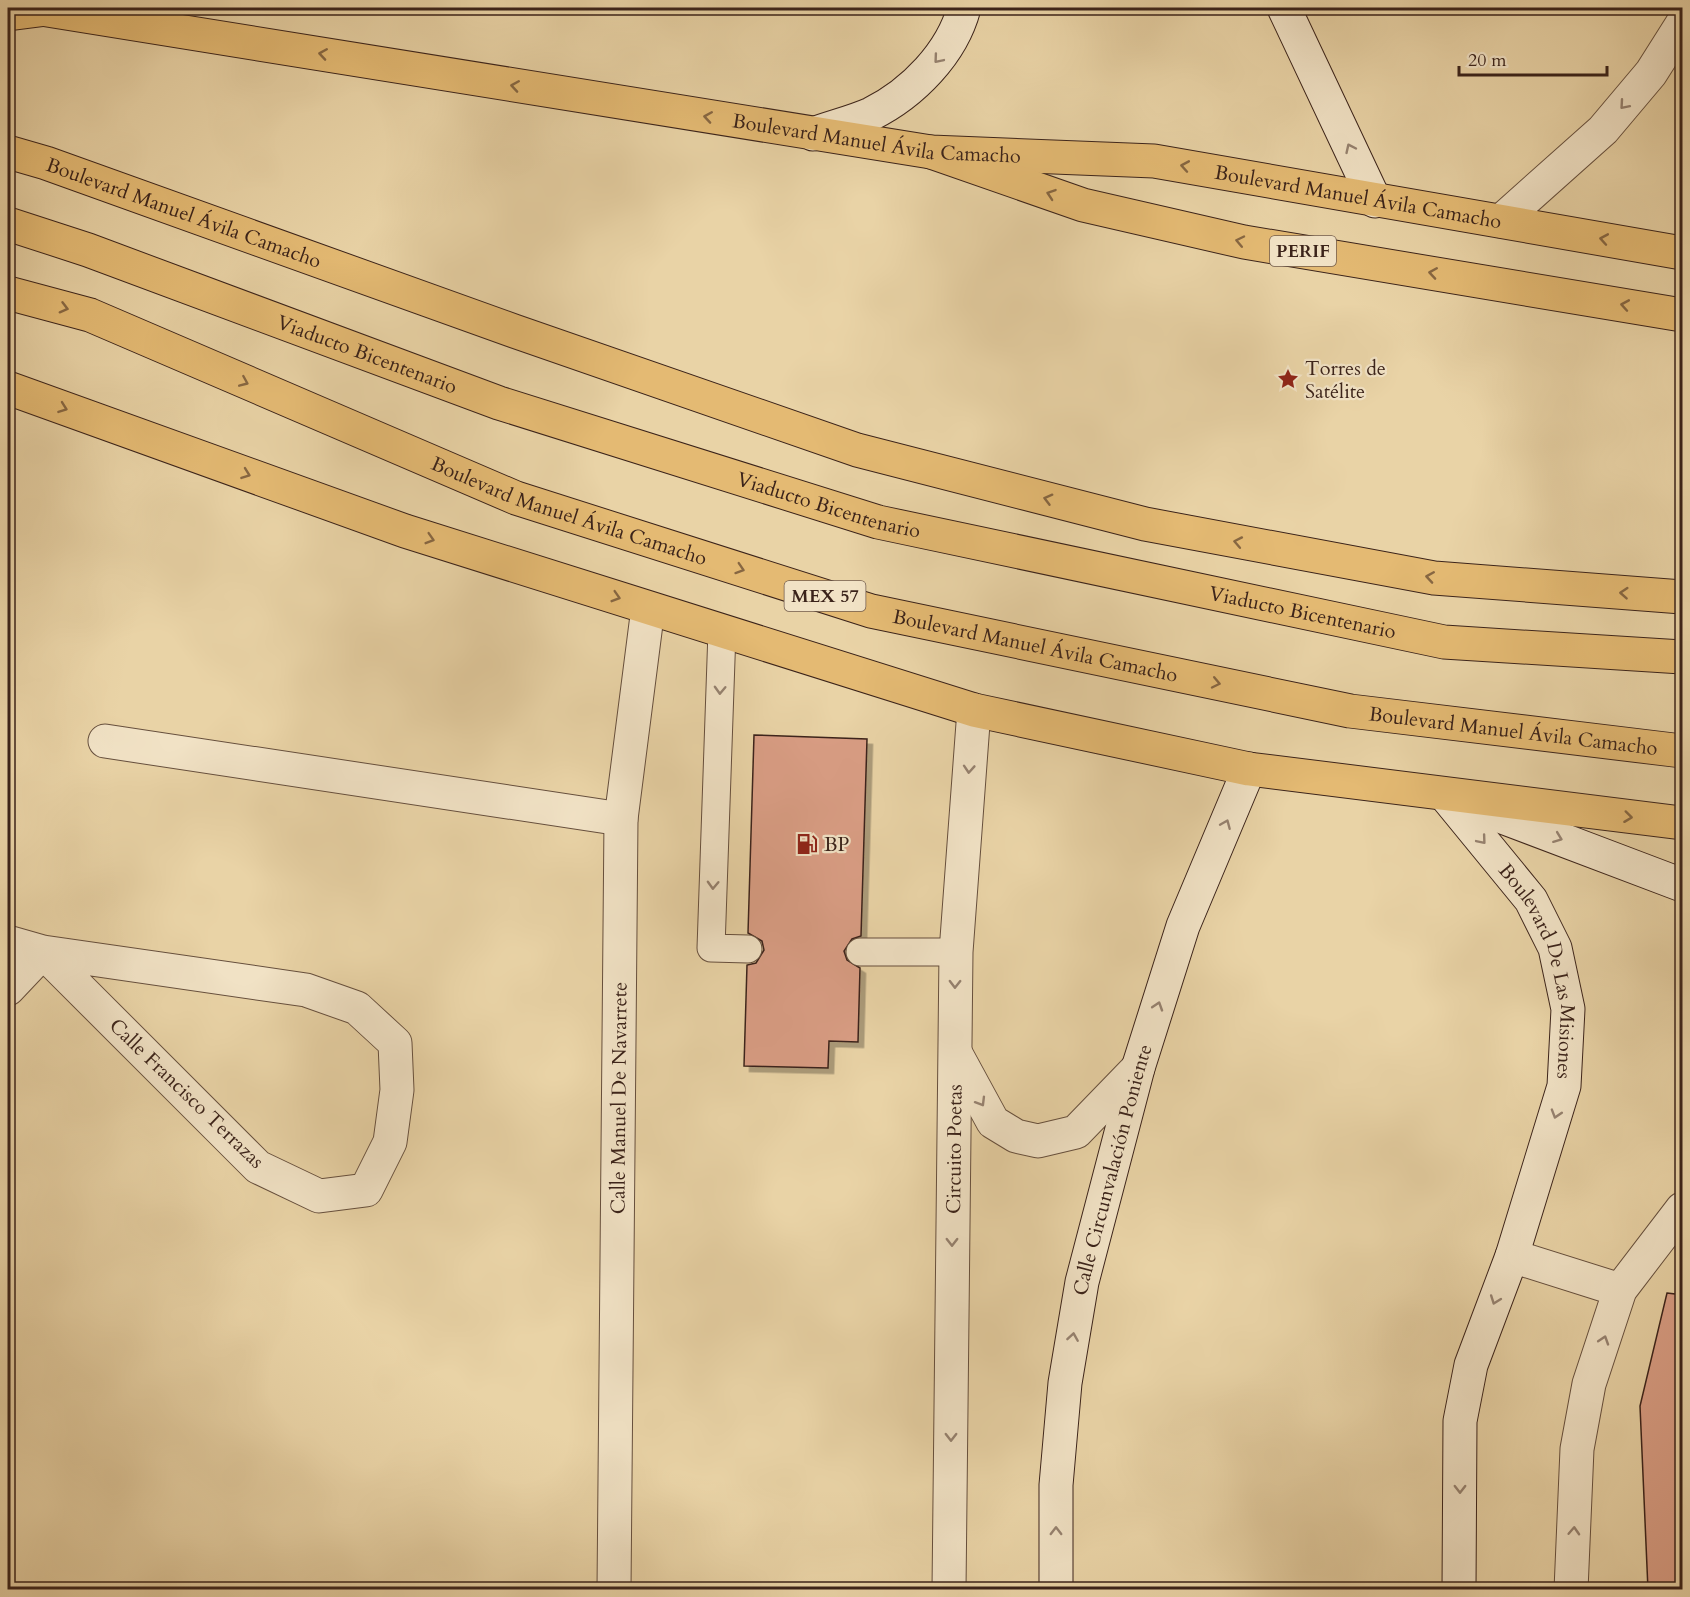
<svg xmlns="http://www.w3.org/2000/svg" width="1690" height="1597" font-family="Cardo,serif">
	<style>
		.building { fill: #da9e85; stroke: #3b231a; stroke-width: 1.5; filter: url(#shadow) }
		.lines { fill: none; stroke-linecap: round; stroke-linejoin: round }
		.service-casing { stroke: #664f3d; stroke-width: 29 }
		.pedestrian-casing { stroke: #664f3d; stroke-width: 35 }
		.minor-casing { stroke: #664f3d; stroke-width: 35 }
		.tertiary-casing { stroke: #664f3d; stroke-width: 35 }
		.secondary-casing { stroke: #3b231a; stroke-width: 35 }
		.primary-casing { stroke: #3b231a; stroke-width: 35 }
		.trunk-casing { stroke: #3b231a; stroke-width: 35 }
		.motorway-casing { stroke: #3b231a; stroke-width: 35 }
		.service { stroke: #f1e2c5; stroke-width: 27 }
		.pedestrian { stroke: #f1e2c5; stroke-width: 33 }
		.minor { stroke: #f1e2c5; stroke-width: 33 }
		.tertiary { stroke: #f1e2c5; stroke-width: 33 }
		.secondary { stroke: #f1e2c5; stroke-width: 33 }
		.primary { stroke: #e4ba73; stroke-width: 33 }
		.trunk { stroke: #e4ba73; stroke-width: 33 }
		.motorway { stroke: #e4ba73; stroke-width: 33 }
		.oneway { stroke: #876742 }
		.oneway2 { stroke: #968270 }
		.labels { text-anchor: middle; stroke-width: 4.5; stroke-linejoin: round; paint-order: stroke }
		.shield { fill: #f1e2c5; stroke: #725c4d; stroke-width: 1.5 }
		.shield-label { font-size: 18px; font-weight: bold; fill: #3b231a }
		.street-label { font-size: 20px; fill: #3b231a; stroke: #f1e2c5 }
		.poi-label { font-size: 20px; fill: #3b231a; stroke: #f1e2c5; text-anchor: start }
	</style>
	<defs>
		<filter id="shadow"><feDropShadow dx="5.5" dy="5.5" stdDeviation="0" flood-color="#0004"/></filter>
	</defs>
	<rect width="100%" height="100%" fill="#e9d3a6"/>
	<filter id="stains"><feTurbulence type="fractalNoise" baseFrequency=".00333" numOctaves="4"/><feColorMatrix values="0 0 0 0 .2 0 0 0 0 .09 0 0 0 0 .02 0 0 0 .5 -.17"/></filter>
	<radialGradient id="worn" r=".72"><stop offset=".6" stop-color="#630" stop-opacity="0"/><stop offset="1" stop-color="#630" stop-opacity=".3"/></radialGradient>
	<path class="building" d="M754 735 867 739 861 936 852 939 844 951 847 960 860 968 858 1042 829 1041 828 1068 744 1066 747 965 756 963 764 950 762 941 748 933Z
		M1667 1293 1683 1295V1590H1648L1640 1406Z"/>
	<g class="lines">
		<defs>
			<path id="service" d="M722 631 711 948 748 949
				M860 952H956"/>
			<g id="pedestrian">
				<path d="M105 741 621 819"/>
				<path id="s1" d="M614 1590 621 819 648 608"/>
			</g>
			<path id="minor" d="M8 942 43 952 306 990 357 1008 395 1043 397 1090 390 1142 366 1190 319 1196 258 1167 43 952
				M8 989 43 952"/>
			<g id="tertiary">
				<path d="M1501 221 1603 130 1651 73 1682 24"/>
				<path d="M956 1054 993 1122 1016 1136 1038 1141 1076 1132 1138 1068"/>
				<path d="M1512 1256 1620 1290"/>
				<path id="s2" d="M949 1590 956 952 974 710"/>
				<path d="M1571 1590 1577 1449 1589 1384 1620 1290 1682 1209"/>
			</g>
			<g id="secondary">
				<path d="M1284 8 1375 201"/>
				<path d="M813 134C832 127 853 122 871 114 913 93 952 53 964 8"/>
				<path id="s3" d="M1445 795 1531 900 1555 948 1568 1009 1564 1086 1512 1256 1471 1365 1460 1421 1459 1590"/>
				<path d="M1460 801 1682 885"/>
				<path id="s4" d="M1056 1590V1485L1065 1383 1082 1282 1138 1068 1183 926 1249 769"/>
			</g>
			<g id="primary">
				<path id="s5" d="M35 8 931 152 1154 161 1682 253"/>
				<path d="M8 388 405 531 974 710 1249 769 1682 823"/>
			</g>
			<g id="trunk">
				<path d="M8 14 47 9"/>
				<path id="s6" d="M8 152 46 163 514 331 857 450 1145 524 1434 578 1682 597"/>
				<path id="s7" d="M8 293 90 315 516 498 871 611 1350 711 1682 751"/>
			</g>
			<g id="motorway">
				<path d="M931 152 1083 205 1244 242 1682 315"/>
				<path id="s8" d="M8 224 88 250 499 403 878 522 1444 642 1682 657"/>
			</g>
		</defs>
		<use href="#service" class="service-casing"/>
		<use href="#pedestrian" class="pedestrian-casing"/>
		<use href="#minor" class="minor-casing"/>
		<use href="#tertiary" class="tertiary-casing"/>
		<use href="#secondary" class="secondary-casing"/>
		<use href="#primary" class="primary-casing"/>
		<use href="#trunk" class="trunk-casing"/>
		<use href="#motorway" class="motorway-casing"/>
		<use href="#service" class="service"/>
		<use href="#pedestrian" class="pedestrian"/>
		<use href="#minor" class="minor"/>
		<use href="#tertiary" class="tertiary"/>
		<use href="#secondary" class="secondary"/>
		<use href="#primary" class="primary"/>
		<use href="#trunk" class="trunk"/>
		<use href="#motorway" class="motorway"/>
	</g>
	<defs><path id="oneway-chevron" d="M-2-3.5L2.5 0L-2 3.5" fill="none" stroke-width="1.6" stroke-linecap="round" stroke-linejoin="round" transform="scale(1.5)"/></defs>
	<g class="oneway">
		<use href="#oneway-chevron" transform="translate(323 54) rotate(-171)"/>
		<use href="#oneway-chevron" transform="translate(515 86) rotate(-171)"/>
		<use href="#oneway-chevron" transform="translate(708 117) rotate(-171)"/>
		<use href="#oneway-chevron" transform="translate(1185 166) rotate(-170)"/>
		<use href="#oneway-chevron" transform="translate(1051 194) rotate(-161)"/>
		<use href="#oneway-chevron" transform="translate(1604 239) rotate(-170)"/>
		<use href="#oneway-chevron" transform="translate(1240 241) rotate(-168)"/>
		<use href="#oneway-chevron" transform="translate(1433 273) rotate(-171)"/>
		<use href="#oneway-chevron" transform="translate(1625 305) rotate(-170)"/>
		<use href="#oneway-chevron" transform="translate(64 308) rotate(15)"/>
		<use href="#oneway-chevron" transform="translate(244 382) rotate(23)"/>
		<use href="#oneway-chevron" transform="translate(63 408) rotate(20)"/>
		<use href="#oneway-chevron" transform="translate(246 474) rotate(20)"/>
		<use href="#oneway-chevron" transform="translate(1048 499) rotate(-165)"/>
		<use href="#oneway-chevron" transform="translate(430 539) rotate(17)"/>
		<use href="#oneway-chevron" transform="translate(1238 542) rotate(-169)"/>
		<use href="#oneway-chevron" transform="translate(740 569) rotate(18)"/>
		<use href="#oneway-chevron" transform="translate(1430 577) rotate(-171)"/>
		<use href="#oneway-chevron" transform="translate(1624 593) rotate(-176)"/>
		<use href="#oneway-chevron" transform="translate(616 597) rotate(17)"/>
		<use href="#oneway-chevron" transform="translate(1216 683) rotate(12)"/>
		<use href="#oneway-chevron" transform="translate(1628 817) rotate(7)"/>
	</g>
	<g class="oneway2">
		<use href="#oneway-chevron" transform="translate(938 59) rotate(130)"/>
		<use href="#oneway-chevron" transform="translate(1624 105) rotate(131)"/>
		<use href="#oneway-chevron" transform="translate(1350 148) rotate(-115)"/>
		<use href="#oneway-chevron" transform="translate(720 690) rotate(92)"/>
		<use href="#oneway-chevron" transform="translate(969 769) rotate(94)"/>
		<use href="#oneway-chevron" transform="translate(1226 824) rotate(-67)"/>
		<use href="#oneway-chevron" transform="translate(1558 838) rotate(21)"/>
		<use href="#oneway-chevron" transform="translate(1482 840) rotate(50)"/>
		<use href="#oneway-chevron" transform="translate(713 885) rotate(92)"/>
		<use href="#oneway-chevron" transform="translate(955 984) rotate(91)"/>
		<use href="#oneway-chevron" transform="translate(1158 1006) rotate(-72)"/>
		<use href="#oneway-chevron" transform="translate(981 1102) rotate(59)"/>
		<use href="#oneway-chevron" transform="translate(1556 1114) rotate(107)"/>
		<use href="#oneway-chevron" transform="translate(952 1242) rotate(90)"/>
		<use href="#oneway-chevron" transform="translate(1495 1300) rotate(110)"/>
		<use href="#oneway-chevron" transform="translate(1073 1337) rotate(-81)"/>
		<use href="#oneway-chevron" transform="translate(1604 1340) rotate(-72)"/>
		<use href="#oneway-chevron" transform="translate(951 1437) rotate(90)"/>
		<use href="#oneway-chevron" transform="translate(1460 1489) rotate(90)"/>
		<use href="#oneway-chevron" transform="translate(1056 1531) rotate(-90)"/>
		<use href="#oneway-chevron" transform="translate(1574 1531) rotate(-87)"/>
	</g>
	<defs>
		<symbol id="sight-bare" viewBox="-9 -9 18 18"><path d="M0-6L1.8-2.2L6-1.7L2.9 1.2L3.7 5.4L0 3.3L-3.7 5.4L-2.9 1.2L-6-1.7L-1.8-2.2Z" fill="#8f2418" stroke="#f1e2c5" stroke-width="2.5" paint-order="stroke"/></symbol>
		<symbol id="fuel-bare" viewBox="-9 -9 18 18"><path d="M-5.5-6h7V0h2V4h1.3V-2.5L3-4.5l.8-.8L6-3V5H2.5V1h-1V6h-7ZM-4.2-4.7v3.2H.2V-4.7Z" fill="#8f2418" stroke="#f1e2c5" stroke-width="2.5" paint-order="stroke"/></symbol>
	</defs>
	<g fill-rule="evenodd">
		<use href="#sight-bare" x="1273" y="364" width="30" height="30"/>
		<use href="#fuel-bare" x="792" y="829" width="30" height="30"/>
	</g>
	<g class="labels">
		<g class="shield">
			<rect x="1270" y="236" width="66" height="30" rx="4.5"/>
			<rect x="784.5" y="581" width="81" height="30" rx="4.5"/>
		</g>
		<g class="shield-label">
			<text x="1303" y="257">PERIF</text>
			<text x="825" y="602">MEX 57</text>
		</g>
		<g class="street-label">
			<text dy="7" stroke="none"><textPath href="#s5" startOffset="852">Boulevard Manuel Ávila Camacho</textPath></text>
			<text dy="7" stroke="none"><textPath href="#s5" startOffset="1338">Boulevard Manuel Ávila Camacho</textPath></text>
			<text dy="7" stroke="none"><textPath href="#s6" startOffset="186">Boulevard Manuel Ávila Camacho</textPath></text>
			<text dy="7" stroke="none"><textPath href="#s8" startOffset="382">Viaducto Bicentenario</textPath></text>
			<text dy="7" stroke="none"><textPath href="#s8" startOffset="868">Viaducto Bicentenario</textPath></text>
			<text dy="7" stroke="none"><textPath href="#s7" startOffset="603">Boulevard Manuel Ávila Camacho</textPath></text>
			<text dy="7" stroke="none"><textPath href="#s8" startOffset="1354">Viaducto Bicentenario</textPath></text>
			<text dy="7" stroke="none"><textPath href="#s7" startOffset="1089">Boulevard Manuel Ávila Camacho</textPath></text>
			<text dy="7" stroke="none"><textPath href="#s7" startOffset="1575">Boulevard Manuel Ávila Camacho</textPath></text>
			<text dy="7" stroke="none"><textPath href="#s3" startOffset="207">Boulevard De Las Misiones</textPath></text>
			<text transform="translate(187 1093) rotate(44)" y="7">Calle Francisco Terrazas</text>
			<text dy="7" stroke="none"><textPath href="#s1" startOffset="492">Calle Manuel De Navarrete</textPath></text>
			<text dy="7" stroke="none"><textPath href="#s2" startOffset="441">Circuito Poetas</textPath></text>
			<text dy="7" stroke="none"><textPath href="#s4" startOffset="426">Calle Circunvalación Poniente</textPath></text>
		</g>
		<g class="poi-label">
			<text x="1305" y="375">Torres de<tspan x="1305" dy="23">Satélite</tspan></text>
			<text x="824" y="851">BP</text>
		</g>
	</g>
	<rect width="1690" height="1597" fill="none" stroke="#e9d3a6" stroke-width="30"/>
	<rect x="9" y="9" width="1672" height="1579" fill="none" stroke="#3b231a" stroke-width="3"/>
	<rect x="15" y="15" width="1660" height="1567" fill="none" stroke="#3b231a" stroke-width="1.5"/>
	<path d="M1459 66v9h148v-9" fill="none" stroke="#3b231a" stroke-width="3"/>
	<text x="1468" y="66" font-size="18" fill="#3b231a" stroke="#f1e2c5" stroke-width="4.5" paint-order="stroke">20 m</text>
	<rect width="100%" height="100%" filter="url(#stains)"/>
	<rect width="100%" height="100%" fill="url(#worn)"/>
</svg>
